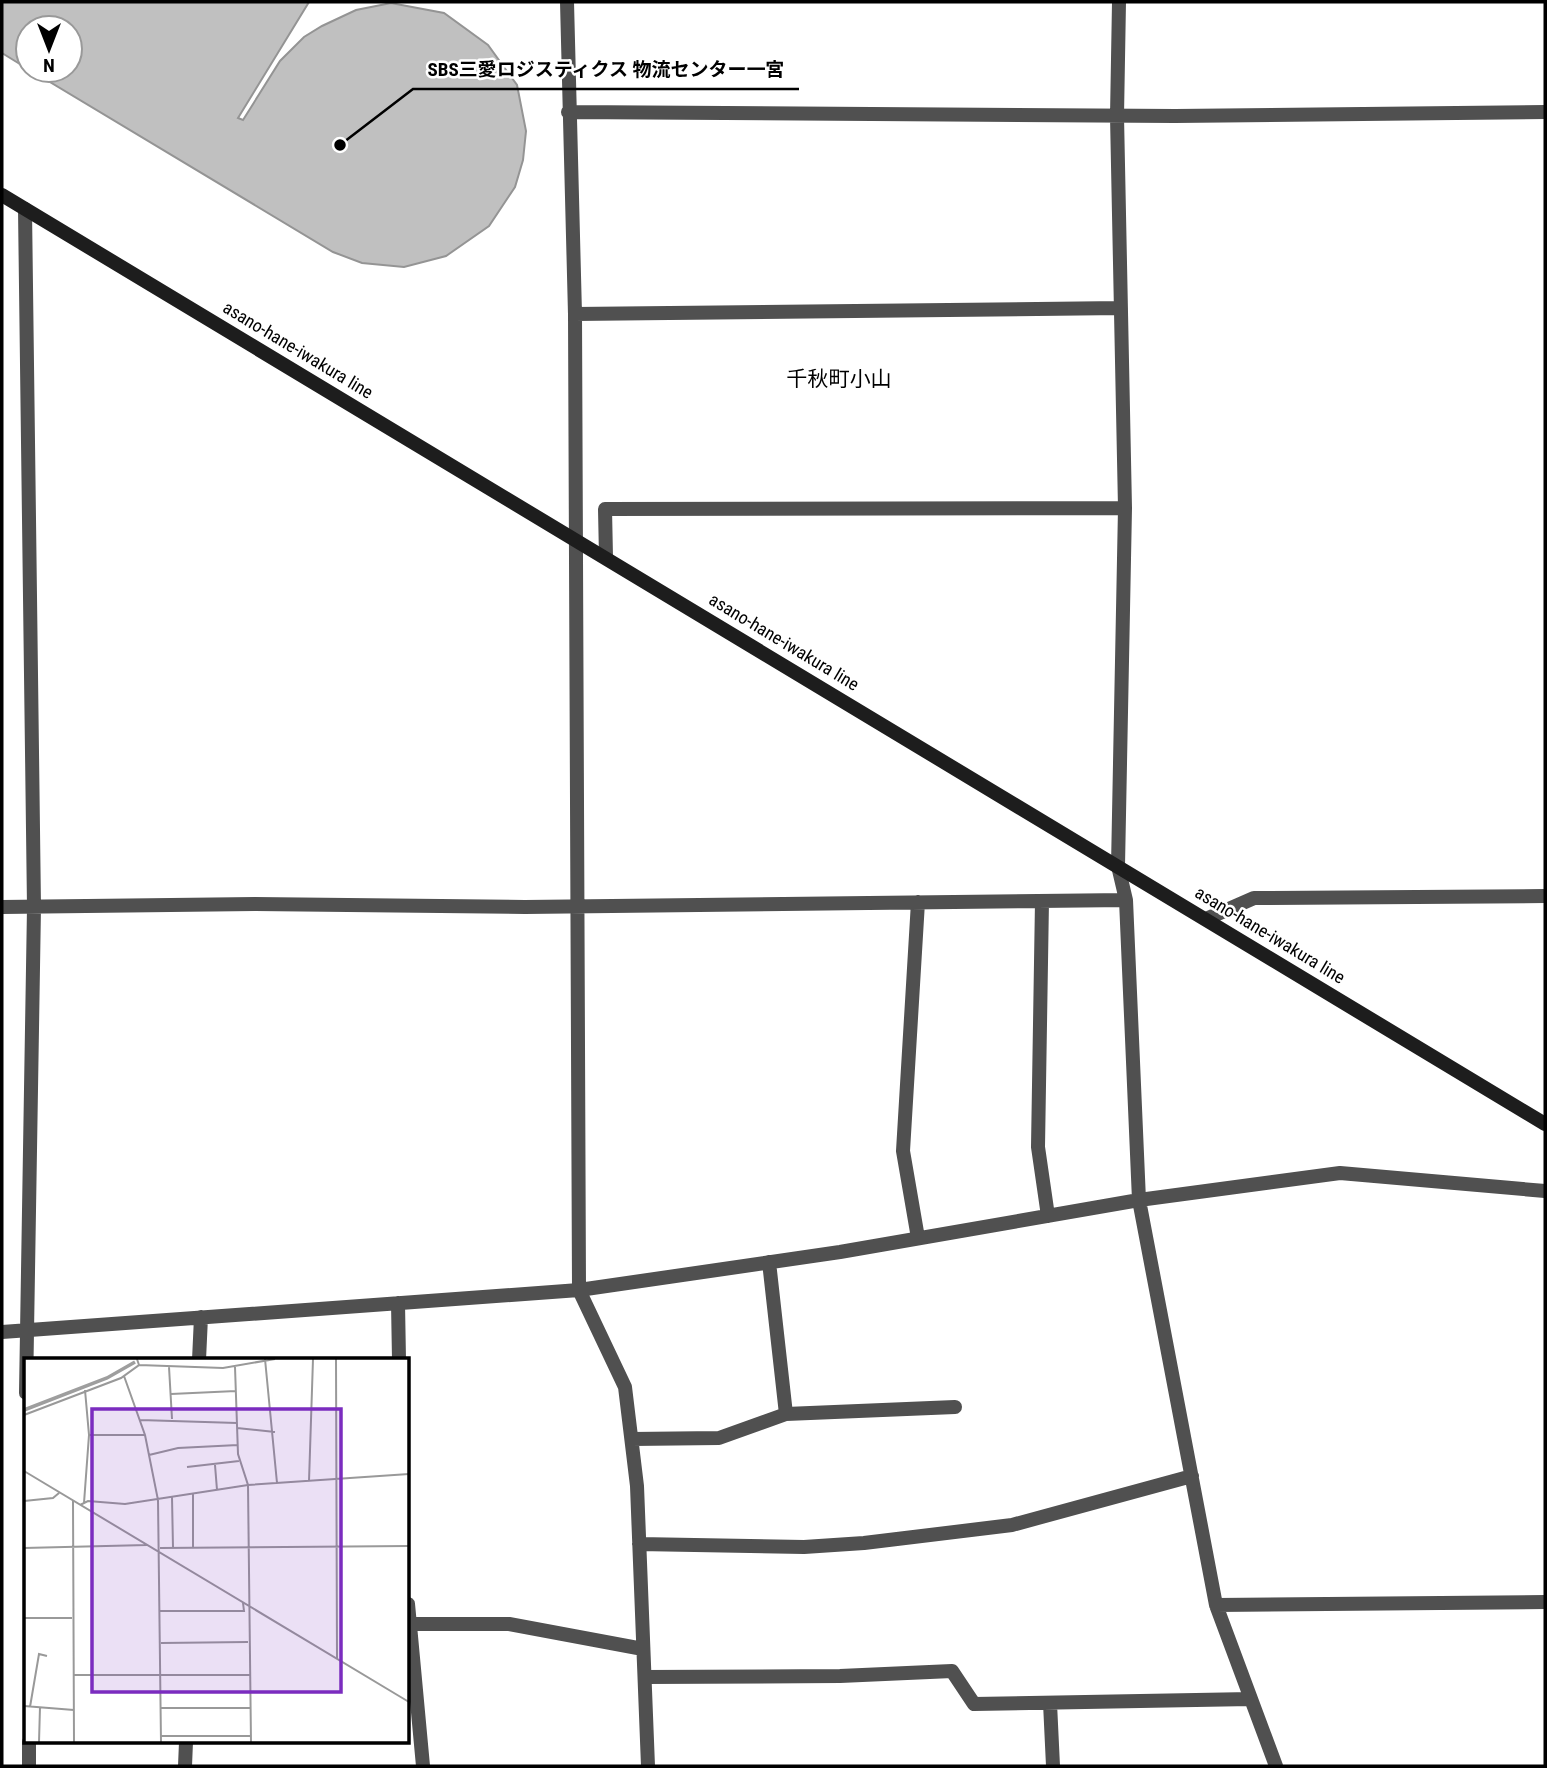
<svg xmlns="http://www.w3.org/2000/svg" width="1547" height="1768" font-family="'Roboto Condensed','Noto Sans JP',sans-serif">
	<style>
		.building { fill: #c0c0c0; stroke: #949494; stroke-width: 2 }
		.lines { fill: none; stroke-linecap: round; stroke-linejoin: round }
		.street { stroke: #505050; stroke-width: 14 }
		.secondary { stroke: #1d1d1d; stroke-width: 14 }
		.labels { text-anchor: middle; stroke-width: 5; stroke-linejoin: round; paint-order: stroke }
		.street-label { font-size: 18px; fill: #000; stroke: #fff }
		.quarter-label { font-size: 21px; fill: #000; stroke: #fff }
		.inset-river { fill: none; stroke: #9e9e9e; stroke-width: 3.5 }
		.inset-road { fill: none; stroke: #999; stroke-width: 2 }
		.view { fill: #7b2cbf; fill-opacity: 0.15; stroke: #7b2cbf; stroke-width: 3.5 }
		.inset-edge { fill: none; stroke: #000; stroke-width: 3.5 }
		.leader { fill: none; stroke: #000; stroke-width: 2.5 }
		.callout-dot { fill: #000; stroke: #fff; stroke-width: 2.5 }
		.callout-label { font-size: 19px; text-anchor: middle; font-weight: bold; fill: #000; stroke: #fff; stroke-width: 5; stroke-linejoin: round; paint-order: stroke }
	</style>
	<rect width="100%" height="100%" fill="#fff"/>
	<path class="building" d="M2 2H309L238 118 243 120 280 61 304 37 322 26 356 10 391 3 444 13 488 45 517 85 526 131 523 160 515 187 489 226 446 256 404 267 362 263 333 252 30 70H70V28H28V69L2 53Z"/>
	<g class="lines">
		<path class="street" d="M567 2 575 314 579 1290 625 1387 637 1486 648 1766
			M1119 2 1117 116 1125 508 1118 866 1126 900 1139 1200 1216 1605 1276 1766
			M568 112 1175 116 1545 112
			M25 209 34 907 26 1393
			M575 314 1121 308
			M606 557 605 509 1125 508
			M1042 901 1038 1147 1048 1216
			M2 907 255 904 525 907 1126 900
			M1206 919 1254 898 1545 896
			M918 1238 903 1151 918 902
			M769 1262 786 1414
			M398 1303 399 1360
			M2 1332 579 1290 840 1252 1139 1200 1340 1173 1545 1191
			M199 1360 201 1317
			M632 1439 719 1438 786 1414 955 1407
			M639 1544 804 1547 864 1543 1012 1525 1192 1476
			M408 1604 423 1766
			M1216 1605 1545 1602
			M410 1624H509L643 1649
			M645 1677 840 1676 952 1671 974 1704 1251 1699
			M1050 1703 1053 1766
			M29 1742V1766
			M185 1766 186 1742"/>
		<path class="secondary" d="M2 195 1545 1124"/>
	</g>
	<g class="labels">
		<g class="street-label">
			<text transform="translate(298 350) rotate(31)" y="6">asano-hane-iwakura line</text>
			<text transform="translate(784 642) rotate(31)" y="6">asano-hane-iwakura line</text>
			<text transform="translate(1270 935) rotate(31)" y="6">asano-hane-iwakura line</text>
		</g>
		<g class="quarter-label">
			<text x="839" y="386">千秋町小山</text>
		</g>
	</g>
	<g transform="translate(24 1358)">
		<rect width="385" height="385" fill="#fff"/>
		<path class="inset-river" d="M0 52 83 20 111 4"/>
		<path class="inset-road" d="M241 1 253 125M312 1 313 301M115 7 199 10 251 1M145 9 148 61M211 9 214 96 224 127 227 384M100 18 121 77 134 142 137 384M61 32 65 77M147 36 212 33M0 57 97 20 115 7 113 1M116 62 213 65M213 70 251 74M125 97 154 90 214 87M191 107 193 132M163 109 215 103M0 113 385 344M285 123 289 1M148 139 149 190M0 143 29 140 35 135M49 143 50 384M60 145 65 77H121M56 147 64 143 101 146 224 127 385 116M0 190 123 187M136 190 385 188M169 190V136M136 253H220L219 245M0 260H48M137 285 224 284M49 317H226M0 348 50 352M6 349 15 296 23 298M137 350H226M137 378H227M15 384 16 349"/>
		<path class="view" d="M68 51H317V334H68Z"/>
		<rect width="385" height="385" class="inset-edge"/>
	</g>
	<path class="leader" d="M340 145L413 89H799"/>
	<circle class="callout-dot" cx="340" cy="145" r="7"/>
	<g class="callout-label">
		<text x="606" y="76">SBS三愛ロジスティクス 物流センター一宮</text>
	</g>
	<rect width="1547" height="1768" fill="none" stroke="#000000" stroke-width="7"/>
	<g transform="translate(49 49) rotate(180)"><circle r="33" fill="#ffffff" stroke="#999999" stroke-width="2"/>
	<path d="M0-5L12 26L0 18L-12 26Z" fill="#000000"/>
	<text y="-10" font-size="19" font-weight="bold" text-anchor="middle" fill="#000000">N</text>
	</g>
</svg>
